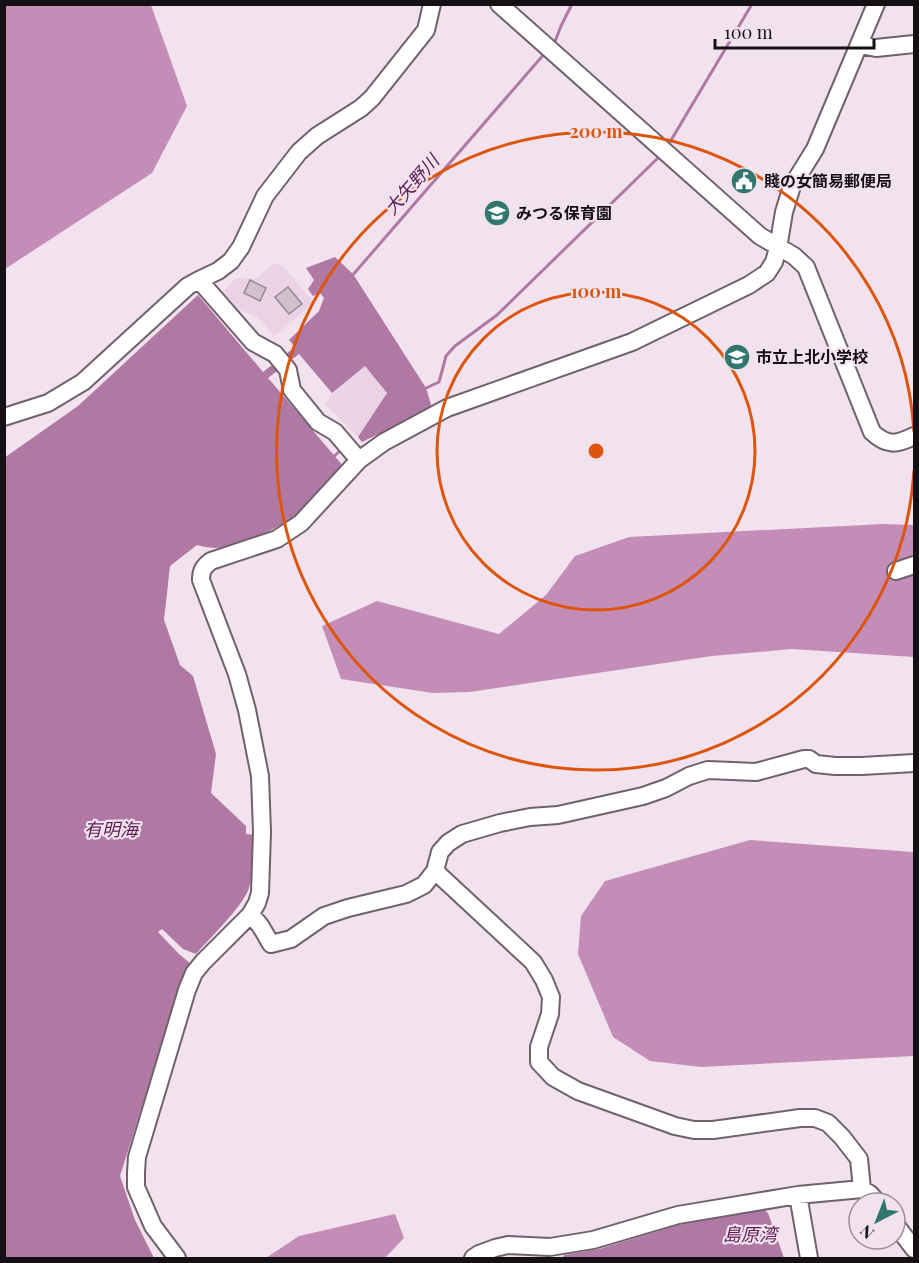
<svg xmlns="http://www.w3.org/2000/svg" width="919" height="1263" font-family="'Playfair Display','Noto Sans JP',serif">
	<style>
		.built { fill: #ead3e4 }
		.forest { fill: #c48db8 }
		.water { fill: #af79a4 }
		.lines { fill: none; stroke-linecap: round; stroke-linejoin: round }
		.stream { stroke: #af79a4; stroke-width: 3 }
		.building { fill: #d1c1cd; stroke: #968792; stroke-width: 1.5 }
		.minor-casing { stroke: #70626c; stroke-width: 20 }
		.minor { stroke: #fff; stroke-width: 16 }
		.ring { fill: none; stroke: #dd550c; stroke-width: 3 }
		.labels { text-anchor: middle; stroke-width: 4.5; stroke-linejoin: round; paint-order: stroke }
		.poi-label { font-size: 16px; font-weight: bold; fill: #151014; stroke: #f2e2ee; text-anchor: start }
		.water-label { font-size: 18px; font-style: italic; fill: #5e1c54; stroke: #f2e2ee }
		.centre { fill: #dd550c; stroke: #f2e2ee; stroke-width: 3 }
		.ring-label { font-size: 18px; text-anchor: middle; font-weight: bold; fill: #dd550c; stroke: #f2e2ee; stroke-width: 4.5; stroke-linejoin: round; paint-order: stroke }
	</style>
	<rect width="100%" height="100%" fill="#f2e2ee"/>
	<path class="built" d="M274 263 284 267 314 303 274 336 257 317 229 306 220 295 236 278H257Z
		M365 366 387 393 358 437 325 404 332 393Z"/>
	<path class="forest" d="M5 4 151 5 187 106 152 173 5 269Z
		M883 524 914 525V657L792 649 712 656 470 692 433 693 341 679 322 626 377 601 499 634 546 595 575 556 629 537Z
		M750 840 914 852V1056L701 1067 650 1061 613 1037 578 954 581 916 605 881Z
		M395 1214 404 1238 385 1258H266L299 1236Z"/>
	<path class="water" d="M335 257 353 274 426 388 432 408 362 442 358 437 387 393 365 366 332 393 299 354 268 378 344 467C329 483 314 501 297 514 282 526 265 533 247 540 225 547 220 551 197 545L170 566 164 620 180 665 193 676 216 754 211 793 246 826V834L255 835C255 853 254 871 249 888 244 905 209 939 196 954L183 949 162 929 158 932 179 954 191 964 183 976 120 1176 135 1220 154 1258H5L4 458 78 406 198 295 263 372 295 347 289 340 319 311 324 298 320 293 313 296 308 289 314 280 306 268Z
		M763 1209 768 1213 784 1258H563L564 1255 599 1249 685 1223Z"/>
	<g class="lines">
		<path class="stream" d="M554 44 561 26 572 4
			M667 147 752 4
			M351 277 545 53
			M424 389 439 382 446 356 455 346 497 315 661 155
			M332 458 342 449"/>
	</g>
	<path class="building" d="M250 280 266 288 260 301 244 293Z
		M288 287 302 304 289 314 275 297Z"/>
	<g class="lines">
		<defs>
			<path id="minor" d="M499 4 760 236 794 256 806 267 872 432C887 446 896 445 914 436
				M860 45 876 48 914 44
				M199 280 253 342 275 354 288 370 292 390 318 422 335 432 359 460
				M4 417 48 403 83 382 188 286 199 280 218 271 231 261 241 247 265 196 299 152 317 136 361 108 372 98 426 30 432 4
				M896 571 914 565
				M435 871 533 962 544 980 551 997 550 1014 539 1047V1062L553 1077 578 1091 675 1126 694 1130H713L800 1118H815L828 1123 842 1137 859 1159 862 1189
				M250 915C261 923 264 933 271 944L291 939 324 916 348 908 406 894 424 885 435 871 440 852 448 843 462 834 500 823 530 817 558 815 643 796 666 788 689 776 708 770 756 772 804 759H809L816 764 835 766H862L914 763
				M798 1195 809 1258
				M895 1224 914 1249
				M177 1258 153 1226 136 1187V1172L137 1157 187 990 194 973 203 962 250 915 257 903 260 893 262 832 260 776 247 710 237 674 201 580C201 571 203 567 211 561L277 539 301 523 359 460 384 442 447 408 632 342 749 285 767 273 774 262 778 248 784 212 792 186 815 149 876 4
				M473 1258 479 1254 495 1248 508 1245 550 1247 593 1240 678 1215 798 1195 862 1189 870 1194 878 1203"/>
		</defs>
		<use href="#minor" class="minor-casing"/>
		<use href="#minor" class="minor"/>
	</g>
	<g class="ring">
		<circle cx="596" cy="451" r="159"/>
		<path d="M914 470A319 319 0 1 1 914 432"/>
	</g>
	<defs>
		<symbol id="civic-disc" viewBox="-11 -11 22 22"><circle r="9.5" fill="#31776f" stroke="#f2e2ee"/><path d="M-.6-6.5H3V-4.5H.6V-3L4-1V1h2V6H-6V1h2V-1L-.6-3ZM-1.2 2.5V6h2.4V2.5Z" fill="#fff"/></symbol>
		<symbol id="school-disc" viewBox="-11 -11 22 22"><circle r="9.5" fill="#31776f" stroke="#f2e2ee"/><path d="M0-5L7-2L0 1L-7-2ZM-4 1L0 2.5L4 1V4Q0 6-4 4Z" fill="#fff"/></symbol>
	</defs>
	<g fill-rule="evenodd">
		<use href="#civic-disc" x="729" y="166" width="30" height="30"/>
		<use href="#school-disc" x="482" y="198" width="30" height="30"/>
		<use href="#school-disc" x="722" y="342" width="30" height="30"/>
	</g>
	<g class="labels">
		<g class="poi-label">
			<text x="764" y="187">賤の女簡易郵便局</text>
			<text x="516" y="219">みつる保育園</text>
			<text x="756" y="363">市立上北小学校</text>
		</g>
		<g class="water-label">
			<text transform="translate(412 185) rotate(-49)" y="6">大矢野川</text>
			<text x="111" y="836">有明海</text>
			<text x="750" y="1241">島原湾</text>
		</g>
	</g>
	<circle cx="596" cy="451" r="9" class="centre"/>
	<g class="ring-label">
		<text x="596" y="138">200 m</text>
		<text x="596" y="298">100 m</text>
	</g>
	<rect width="919" height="1263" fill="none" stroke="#151014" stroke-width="12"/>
	<g transform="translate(877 1221) rotate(222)"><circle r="28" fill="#f2e2ee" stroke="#9a8e97" stroke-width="1.5"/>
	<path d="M0-4.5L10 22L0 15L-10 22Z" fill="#31776f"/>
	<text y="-9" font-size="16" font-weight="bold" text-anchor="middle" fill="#151014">N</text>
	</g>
	<path d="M715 39v9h159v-9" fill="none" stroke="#151014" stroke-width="3"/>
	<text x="724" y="39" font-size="18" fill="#151014" stroke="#f2e2ee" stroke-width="4.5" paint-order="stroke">100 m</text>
</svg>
